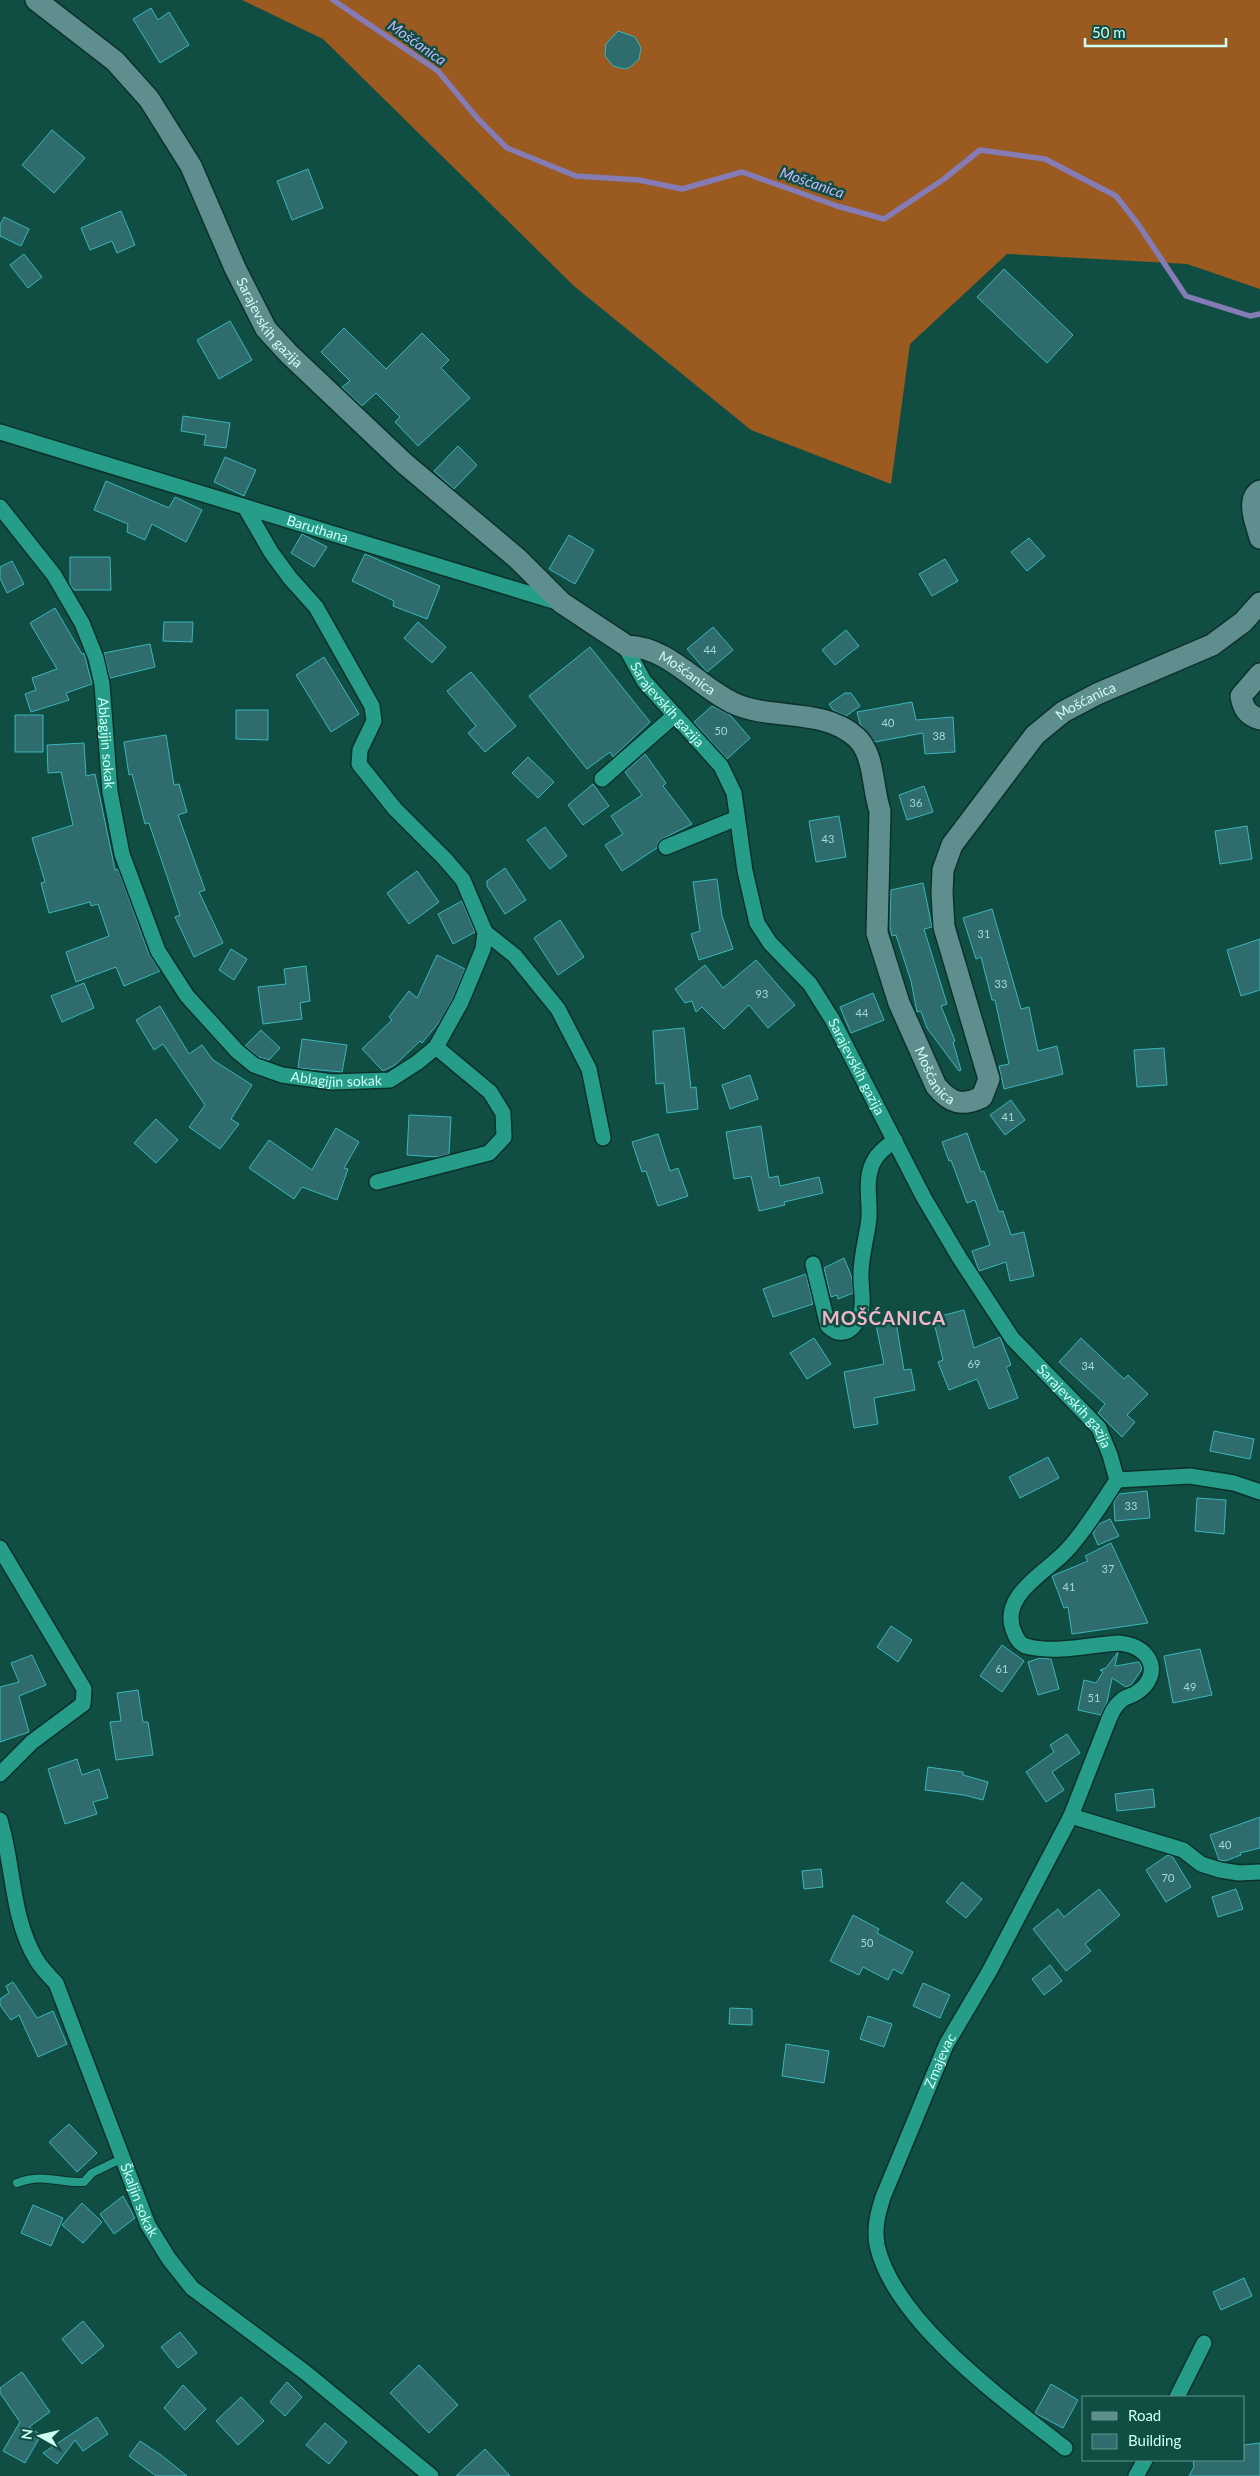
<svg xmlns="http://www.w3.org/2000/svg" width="1260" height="2476" font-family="Lato,sans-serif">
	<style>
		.forest { fill: #9a5a20 }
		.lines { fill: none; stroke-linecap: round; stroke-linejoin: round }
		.stream { stroke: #857cb5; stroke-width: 5.5 }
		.building { fill: #2e6c6e; stroke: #3bb6bb }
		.service-casing { stroke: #0d302a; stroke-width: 10 }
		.minor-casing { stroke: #0d302a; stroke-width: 18 }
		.secondary-casing { stroke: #0d302a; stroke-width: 24 }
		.service { stroke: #259d89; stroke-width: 8 }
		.minor { stroke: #259d89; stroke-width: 15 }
		.secondary { stroke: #5e8f8e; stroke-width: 21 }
		.labels { text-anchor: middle; stroke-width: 5; stroke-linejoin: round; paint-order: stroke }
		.number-label { font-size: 11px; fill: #a6dad2 }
		.street-label { font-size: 14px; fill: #cefff3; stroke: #104e44 }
		.water-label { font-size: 15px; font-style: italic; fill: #cbb5fb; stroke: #104e44 }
		.district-label { font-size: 19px; font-weight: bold; letter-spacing: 1px; fill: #f7b5ca; stroke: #104e44 }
	</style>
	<rect width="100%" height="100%" fill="#104e44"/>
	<path class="forest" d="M242 0H1260V289L1187 264 1007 254 910 344 891 484 751 430 574 286 323 39Z"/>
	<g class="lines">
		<path class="stream" d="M333 0 438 71 478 119 507 148 576 176 639 180 682 189 742 172 837 206 884 219 944 179 980 150 1045 159 1116 196 1138 224 1186 296 1250 316 1260 314"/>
	</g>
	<path class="building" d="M151 8 158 20 169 12 189 45 160 63 133 19Z
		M618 31 635 37 641 48 639 59 630 67 625 69 613 66 605 56 606 44Z
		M52 130 85 158 54 193 22 165Z
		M308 169 323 208 292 220 277 181Z
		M121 211 135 245 117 253 112 241 90 250 81 228Z
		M4 217 29 229 21 246 0 236V225Z
		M24 254 42 277 28 288 10 265Z
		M1004 269 1073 335 1047 363 977 297Z
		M230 321 252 360 219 379 197 340Z
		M344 328 386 369 422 333 449 360 441 368 470 398 418 446 395 422 400 417 376 393 362 406 342 387 350 381 321 352Z
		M183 416 230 423 226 448 204 445 206 435 181 431Z
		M458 446 477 465 454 489 434 471Z
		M225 457 256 470 244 496 214 482Z
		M106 481 169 508 175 497 202 510 186 542 152 524 145 540 127 532 128 524 94 510Z
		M302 534 327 547 314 567 291 553Z
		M569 535 594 550 575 584 549 569Z
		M1029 538 1045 556 1027 571 1011 552Z
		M365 554 440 586 427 619 393 606 394 601 352 581Z
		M70 557H110L111 590H74L70 584Z
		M945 559 958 581 932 596 919 574Z
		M12 561 24 584 7 593 0 578V567Z
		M55 608 82 654 84 653 92 684 66 693 69 700 31 712 25 694 36 690 32 678 57 669 30 623Z
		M164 622H193L192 642 163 641Z
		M418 622 446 647 432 663 404 638Z
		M713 627 733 650 707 672 687 649Z
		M846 630 859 646 835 665 822 650Z
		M150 644 155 667 110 678 104 653Z
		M590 647 650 722 613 757 610 752 587 769 529 696Z
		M324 657 359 714 331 732 296 675Z
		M471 672 516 726 485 752 468 733 476 726 447 691Z
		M845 693H851L860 706 846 716 833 710 829 704Z
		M912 702 916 720 953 717 955 752 925 754 923 733 875 742 860 724 857 712Z
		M712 706 730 715 750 738 727 759 694 722Z
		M236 710H268V740L236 739Z
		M15 715H43V752H15Z
		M166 735 174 785 179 784 187 812 178 815 205 890 199 892 223 943 194 957 175 917 180 915 149 823 145 824 132 774 129 775 124 742Z
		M84 743 86 776 95 774 115 870 118 869 149 954 160 971 124 986 116 967 76 982 66 952 109 936 98 904 91 906 90 902 49 913 41 883 45 882 32 838 73 825 61 772 48 773 47 745Z
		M645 754 666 783 663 786 692 824 662 839 658 842 657 848 622 871 605 845 623 834 611 816 642 795 625 772Z
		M528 757 554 782 538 798 512 773Z
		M593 784 609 806 583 825 568 805Z
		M924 786 933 812 907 820 899 795Z
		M839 816 846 857 816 862 809 821Z
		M1247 826 1252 859 1220 864 1215 831Z
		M545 827 567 856 550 869 527 840Z
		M505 868 526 900 505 914 487 886V881Z
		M417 871 439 902 409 924 387 893Z
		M717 879 722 916 733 949 699 960 691 934 700 931 693 882Z
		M923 883 932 927 924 929 947 1004 941 1006 955 1041 953 1042 961 1070 959 1071 927 1028 921 1011 917 1012 911 981 896 935 892 936 890 927 891 890Z
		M462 901 475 932 453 944 438 914Z
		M992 909 1021 1009 1029 1007 1038 1051 1057 1046 1063 1074 1004 1089 999 1066 1009 1064 995 1000H992L981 957 976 959 963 918Z
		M560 920 584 957 558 975 534 938Z
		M1260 939V990L1241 996 1227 950Z
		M231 949 247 959 234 980 219 970Z
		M437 955 465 969 453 998 441 1020 422 1043 420 1041 395 1065 383 1071 362 1049 392 1020 389 1017 409 991 417 998Z
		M756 960 795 1005 768 1028 749 1005 724 1029 702 1007 696 1012 692 1001 685 1003 675 989 705 965 723 988Z
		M306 966 310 1001 300 1003 302 1019 263 1024 258 987 286 984 284 969Z
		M84 983 94 1008 62 1022 51 996Z
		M873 993 884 1020 851 1033 840 1007Z
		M160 1006 189 1054 202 1045 213 1060 252 1085 231 1119 239 1124 220 1149 189 1127 205 1105 163 1044 154 1050 136 1020Z
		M684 1028 691 1088 696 1087 698 1109 667 1113 664 1083 656 1084 653 1031Z
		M261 1030 280 1048 269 1060 259 1057 245 1046Z
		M302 1039 347 1045 342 1072 298 1068Z
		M1164 1048 1167 1085 1137 1087 1134 1050Z
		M750 1075 758 1099 730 1109 722 1085Z
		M1011 1100 1025 1120 1005 1135 990 1115Z
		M409 1115 451 1117 449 1154 438 1157 407 1155Z
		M156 1119 178 1140 156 1163 134 1143Z
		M761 1126 769 1178 778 1176 780 1186 819 1177 823 1193 784 1202 785 1205 759 1211 751 1176 734 1179 726 1132Z
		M336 1128 359 1142 344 1168 348 1169 337 1200 302 1187 294 1199 249 1168 269 1140 312 1170Z
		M967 1133 981 1172 984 1171 999 1212 1003 1211 1011 1235 1024 1232 1034 1276 1010 1281 1006 1262 979 1271 972 1251 990 1245 975 1200 967 1203 951 1160 949 1161 942 1142Z
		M658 1134 670 1171 678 1168 688 1196 658 1206 646 1171 642 1172 632 1142Z
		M844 1258 852 1278 853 1293 838 1299 837 1295 831 1297 824 1268Z
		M806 1274 813 1304 773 1317 763 1289Z
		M964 1310 974 1348 1000 1337 1011 1365 1006 1367 1018 1398 989 1409 977 1379 949 1390 938 1362 943 1360 933 1318Z
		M896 1322 904 1370 911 1369 915 1390 874 1398 878 1424 854 1428 844 1372 884 1364 876 1325Z
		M814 1338 831 1364 807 1379 790 1353Z
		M1081 1338 1124 1379 1128 1375 1148 1394 1127 1415 1135 1422 1122 1437 1098 1413 1105 1404 1059 1362Z
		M1214 1431 1254 1439 1250 1459 1210 1451Z
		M1048 1457 1059 1478 1020 1498 1009 1477Z
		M1147 1491 1150 1518 1115 1521 1114 1502 1119 1494Z
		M1197 1498 1226 1500 1224 1534 1195 1531Z
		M1110 1519 1119 1536 1098 1545 1093 1533 1099 1524Z
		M1111 1543 1148 1623 1072 1634 1068 1607 1064 1608 1052 1576 1088 1561 1085 1556Z
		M891 1626 912 1640 898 1662 877 1647Z
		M1002 1645 1024 1661 1002 1692 980 1676Z
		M1200 1649 1212 1695 1173 1703 1164 1656Z
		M1118 1652 1115 1666 1139 1662 1141 1666 1142 1669 1131 1685 1126 1687 1112 1678 1107 1702 1101 1715 1078 1710 1084 1680 1096 1683 1103 1672 1100 1670 1106 1668Z
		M32 1655 46 1685 19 1696 29 1732 0 1742V1687L19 1682 11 1663Z
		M1040 1658 1051 1659 1059 1689 1038 1695 1028 1662Z
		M138 1690 143 1722H148L153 1755 116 1760 110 1722 121 1721 117 1693Z
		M1067 1734 1080 1753 1052 1772 1064 1790 1046 1802 1026 1772 1054 1752 1050 1745Z
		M77 1759 82 1775 99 1769 108 1798 93 1802 97 1814 65 1824 48 1769Z
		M928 1767 963 1772V1775L988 1782 983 1800 964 1795 925 1790Z
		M1153 1789 1155 1807 1117 1811 1115 1794Z
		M1260 1817V1848L1240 1853 1241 1855 1225 1861 1219 1860 1210 1835Z
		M1168 1855 1172 1856 1191 1887 1166 1902 1146 1870Z
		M821 1869 823 1887 804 1889 802 1871Z
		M962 1882 982 1899 966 1918 946 1902Z
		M1099 1889 1120 1915 1085 1944 1091 1951 1066 1971 1033 1929 1058 1909 1064 1917Z
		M1236 1889 1243 1909 1218 1917 1212 1897Z
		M853 1915 879 1929 877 1933 913 1952 902 1974 893 1969 888 1980 863 1967 859 1975 830 1961Z
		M1050 1965 1062 1981 1044 1995 1032 1979Z
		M13 1982 37 2018 53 2011 67 2044 38 2057 19 2015 11 2020 0 2005V1999L9 1993 6 1986Z
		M923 1983 950 1995 940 2018 913 2006Z
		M730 2008 752 2009V2025L729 2024Z
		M868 2016 892 2024 884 2047 860 2039Z
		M786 2044 829 2051 824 2083 782 2076Z
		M69 2124 97 2153 77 2172 49 2142Z
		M123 2196 135 2218 114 2234 100 2214Z
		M82 2203 102 2222 83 2243 62 2225Z
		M33 2205 63 2218 51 2246 21 2233Z
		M1244 2278 1252 2296 1221 2310 1213 2292Z
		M83 2321 104 2346 82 2364 62 2339Z
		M180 2332 197 2353 178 2368 161 2347Z
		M419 2365 458 2405 429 2433 390 2393Z
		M22 2372 50 2412 29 2427 41 2435 25 2463 3 2451 20 2422 0 2393V2388Z
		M287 2382 302 2397 285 2416 270 2402Z
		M1051 2384 1078 2400 1063 2428 1035 2413Z
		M183 2385 206 2409 185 2430 164 2408Z
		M241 2397 264 2421 238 2445 216 2421Z
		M97 2417 108 2434 83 2451 75 2440 57 2464 43 2453Z
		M325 2423 347 2442 329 2464 306 2445Z
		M140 2441 161 2455 187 2476H156L129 2456Z
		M1260 2443V2476H1189L1194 2467 1193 2460H1244V2445Z
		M485 2449 510 2476H456Z"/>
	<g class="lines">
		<defs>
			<path id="service" d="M17 2183C43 2173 58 2183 84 2182L92 2173 123 2158"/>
			<g id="minor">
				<path id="s1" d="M0 432 560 603"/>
				<path id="s2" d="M0 507 54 575 82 623 96 658 102 684 110 792 122 854 158 951 187 996 237 1051 254 1065 282 1075 332 1082 390 1080 418 1062 436 1047 461 1002 483 949 485 932 463 880 445 859 395 809 359 764 360 750 374 721 372 706 316 607 290 578 271 552 245 507"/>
				<path id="s3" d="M627 646 628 652 644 681 721 766 734 793 745 871 757 923 770 943 810 984 832 1019 924 1198 959 1257 1012 1338 1099 1428 1110 1455 1117 1480 1190 1476 1234 1483 1260 1492"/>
				<path d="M602 779 675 715"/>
				<path d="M666 847 737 818"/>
				<path d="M485 932 515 956 558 1009 589 1069 603 1138"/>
				<path d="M377 1182 489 1153 504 1137 503 1113 490 1092 436 1047"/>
				<path d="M813 1264 828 1326C843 1340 856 1329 861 1312 864 1302 861 1289 861 1278 860 1258 867 1238 869 1218 870 1200 865 1181 872 1165 876 1154 886 1147 895 1140"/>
				<path d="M0 1548 84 1689 83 1704 32 1742 0 1774"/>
				<path d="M1071 1816 1183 1850 1201 1864 1220 1870 1239 1873 1260 1872"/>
				<path id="s4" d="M0 1820C14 1866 11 1917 36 1959 41 1968 49 1976 56 1983L148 2225 169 2259 192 2288 306 2373 431 2476"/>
				<path d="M1177 2397 1204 2343"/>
				<path id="s5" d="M1065 2448C1005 2401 894 2322 877 2245 874 2227 878 2213 883 2197L946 2045 989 1972 1071 1816 1109 1719C1112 1712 1115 1705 1122 1700 1126 1696 1132 1696 1136 1693 1149 1685 1156 1671 1148 1658 1141 1647 1130 1644 1118 1643 1090 1645 1057 1653 1030 1647 1021 1646 1017 1640 1014 1632 998 1595 1048 1572 1068 1549 1087 1528 1102 1503 1117 1480"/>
				<path d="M1136 2476 1145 2460"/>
			</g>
			<g id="secondary">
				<path id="s6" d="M36 0 115 61 149 99 191 166 235 268 266 329 289 354 404 463 518 559 562 603 627 646C669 647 697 686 733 703 771 721 822 707 856 737 875 754 872 788 880 811L877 933 899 1003 936 1086C950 1103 962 1107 982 1097L989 1079 944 927 942 893 943 870 952 845 1035 735 1063 712 1097 694 1212 645 1243 622 1260 603"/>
				<path d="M1260 491C1245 500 1257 525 1260 538"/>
				<path d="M1260 674 1241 696C1243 708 1247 715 1260 719"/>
			</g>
		</defs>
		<use href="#service" class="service-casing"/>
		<use href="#minor" class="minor-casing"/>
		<use href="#secondary" class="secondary-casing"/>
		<use href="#service" class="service"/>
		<use href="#minor" class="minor"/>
		<use href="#secondary" class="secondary"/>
	</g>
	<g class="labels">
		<g class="number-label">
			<text x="710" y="654">44</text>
			<text x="888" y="727">40</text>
			<text x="721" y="735">50</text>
			<text x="939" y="740">38</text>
			<text x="916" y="807">36</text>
			<text x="828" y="843">43</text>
			<text x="984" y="938">31</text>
			<text x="1001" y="988">33</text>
			<text x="762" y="998">93</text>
			<text x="862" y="1017">44</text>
			<text x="1008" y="1121">41</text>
			<text x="974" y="1368">69</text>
			<text x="1088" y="1370">34</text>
			<text x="1131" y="1510">33</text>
			<text x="1108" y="1573">37</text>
			<text x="1069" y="1591">41</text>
			<text x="1002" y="1673">61</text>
			<text x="1190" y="1691">49</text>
			<text x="1094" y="1702">51</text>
			<text x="1225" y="1849">40</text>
			<text x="1168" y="1882">70</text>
			<text x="867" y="1947">50</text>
		</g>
		<g class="street-label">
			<text dy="5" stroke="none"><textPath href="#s6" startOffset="406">Sarajevskih gazija</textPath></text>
			<text dy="5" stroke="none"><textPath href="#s1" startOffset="332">Baruthana</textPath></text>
			<text dy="5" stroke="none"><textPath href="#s6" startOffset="958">Mošćanica</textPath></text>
			<text dy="5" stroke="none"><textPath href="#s6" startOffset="2021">Mošćanica</textPath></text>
			<text dy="5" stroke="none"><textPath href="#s3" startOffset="72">Sarajevskih gazija</textPath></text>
			<text dy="5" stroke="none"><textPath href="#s2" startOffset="266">Ablagijin sokak</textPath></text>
			<text dy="5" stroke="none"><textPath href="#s3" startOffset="492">Sarajevskih gazija</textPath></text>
			<text dy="5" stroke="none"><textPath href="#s6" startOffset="1498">Mošćanica</textPath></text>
			<text dy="5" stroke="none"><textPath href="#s2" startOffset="716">Ablagijin sokak</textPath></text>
			<text dy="5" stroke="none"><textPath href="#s3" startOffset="898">Sarajevskih gazija</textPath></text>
			<text dy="5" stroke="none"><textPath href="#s5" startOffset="478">Zmajevac</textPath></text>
			<text dy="5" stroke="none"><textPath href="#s4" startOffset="408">Škaljin sokak</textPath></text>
		</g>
		<g class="water-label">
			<text transform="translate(417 43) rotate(35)" y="5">Mošćanica</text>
			<text transform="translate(812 183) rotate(19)" y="5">Mošćanica</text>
		</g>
		<g class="district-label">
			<text x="884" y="1325">MOŠĆANICA</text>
		</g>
	</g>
	<rect x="1082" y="2396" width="162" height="65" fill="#104e44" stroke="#5c958a"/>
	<rect x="1092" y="2412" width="25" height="8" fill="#5e8f8e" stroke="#5c958a"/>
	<text x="1128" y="2421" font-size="15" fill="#cefff3">Road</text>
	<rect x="1092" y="2434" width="25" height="15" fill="#2e6c6e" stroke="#5c958a"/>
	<text x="1128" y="2446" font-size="15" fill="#cefff3">Building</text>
	<g transform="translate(40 2436) rotate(278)" stroke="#104e44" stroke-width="4" paint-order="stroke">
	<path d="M0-4L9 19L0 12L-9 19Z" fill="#cefff3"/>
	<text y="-8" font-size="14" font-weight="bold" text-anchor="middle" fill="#cefff3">N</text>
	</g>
	<path d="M1085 38v8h141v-8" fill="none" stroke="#cefff3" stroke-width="2.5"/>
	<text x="1092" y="38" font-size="15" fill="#cefff3" stroke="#104e44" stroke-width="4" paint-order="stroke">50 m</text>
</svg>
